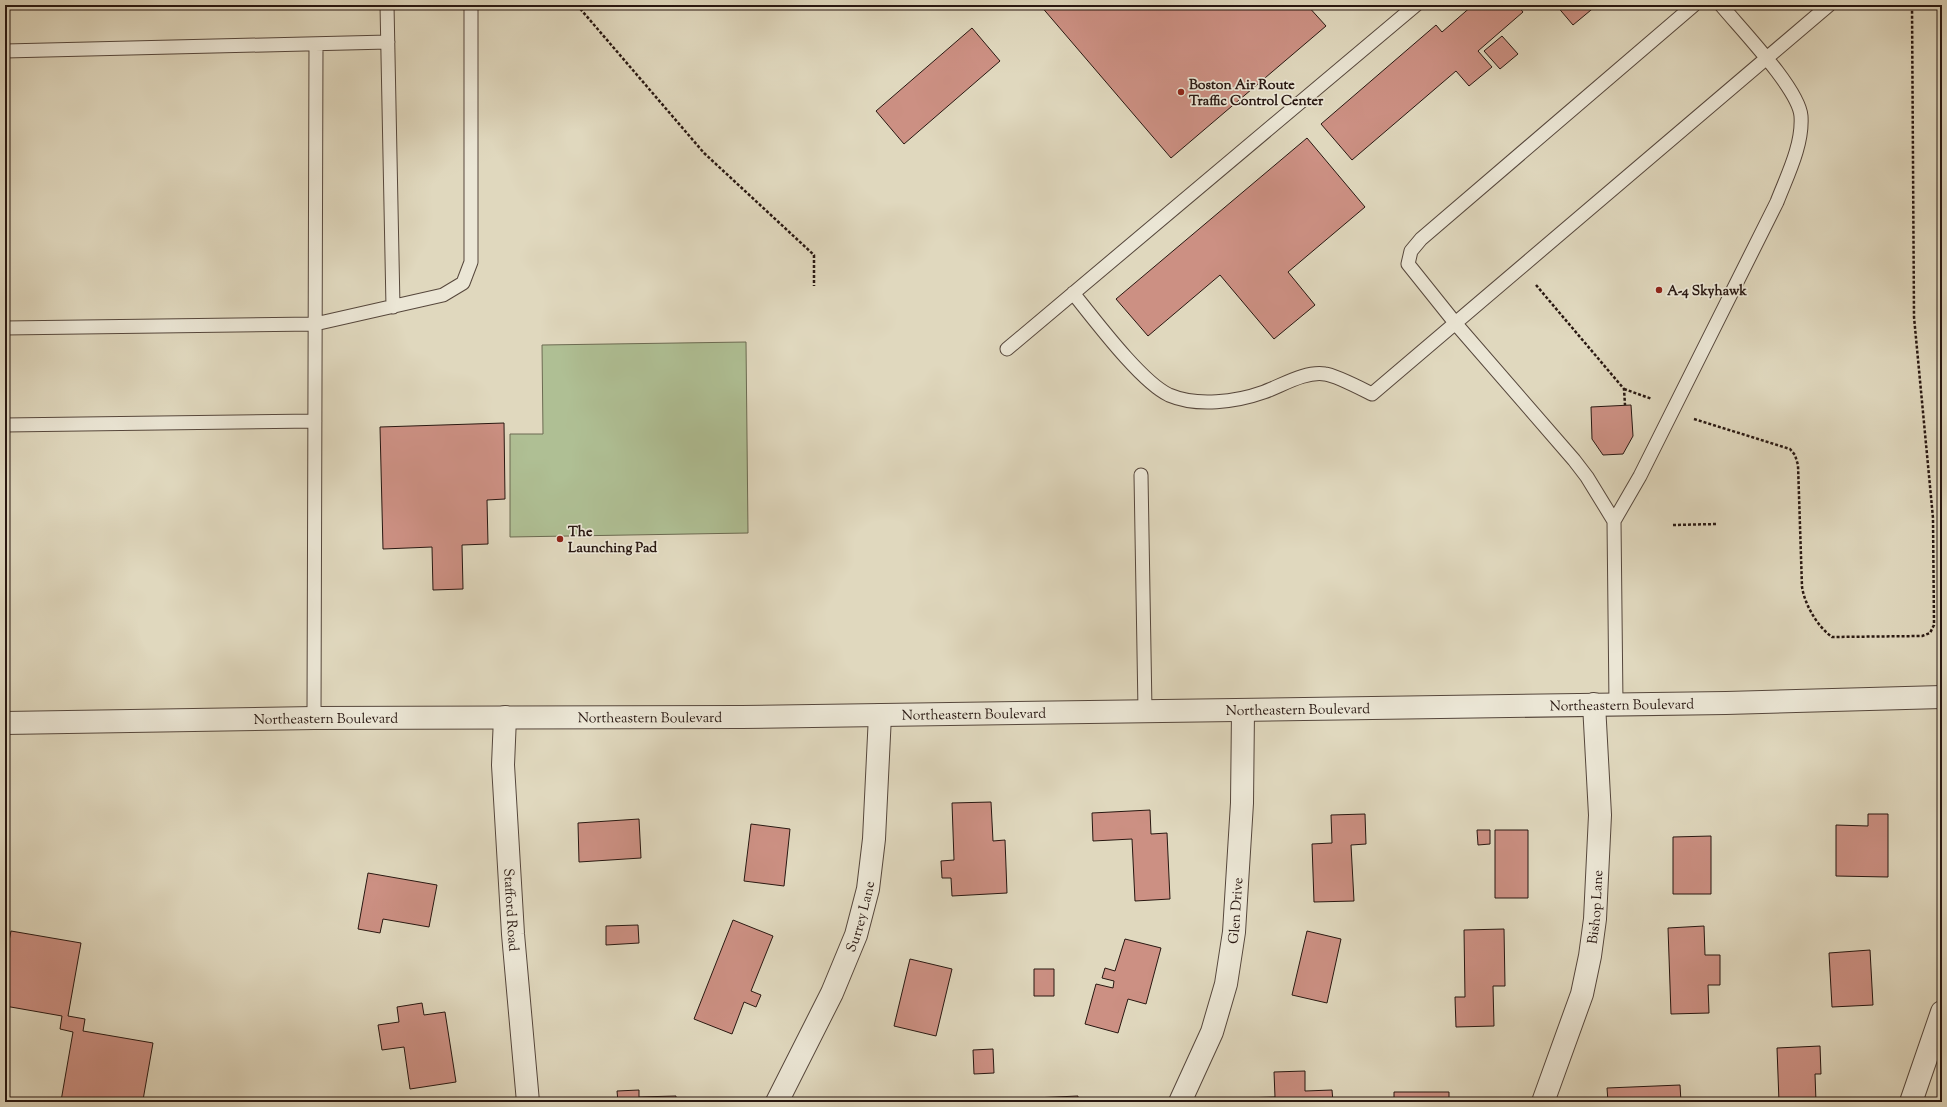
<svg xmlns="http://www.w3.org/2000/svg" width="1947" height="1107" font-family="'Sorts Mill Goudy',serif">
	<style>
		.green { fill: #afbf94; stroke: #6c6b52 }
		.building { fill: #cc9083; stroke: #281711 }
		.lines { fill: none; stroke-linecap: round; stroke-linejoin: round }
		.service-casing { stroke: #56473c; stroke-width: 15 }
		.minor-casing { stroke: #56473c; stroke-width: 24 }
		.tertiary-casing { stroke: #56473c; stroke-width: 24 }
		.path { stroke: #281711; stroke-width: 2.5; stroke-dasharray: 3 2; stroke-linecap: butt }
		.service { stroke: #ebe6d5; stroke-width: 13 }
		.minor { stroke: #ebe6d5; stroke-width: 22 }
		.tertiary { stroke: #ebe6d5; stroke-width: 22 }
		.poi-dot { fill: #8f2418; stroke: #ebe6d5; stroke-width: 1.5 }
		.labels { text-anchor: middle; stroke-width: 3.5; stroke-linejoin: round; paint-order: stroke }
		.poi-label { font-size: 14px; font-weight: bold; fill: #281711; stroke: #ebe6d5; text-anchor: start }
		.street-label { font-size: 14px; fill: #281711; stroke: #ebe6d5 }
	</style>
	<rect width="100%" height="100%" fill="#e0d8be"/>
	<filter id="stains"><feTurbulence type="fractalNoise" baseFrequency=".005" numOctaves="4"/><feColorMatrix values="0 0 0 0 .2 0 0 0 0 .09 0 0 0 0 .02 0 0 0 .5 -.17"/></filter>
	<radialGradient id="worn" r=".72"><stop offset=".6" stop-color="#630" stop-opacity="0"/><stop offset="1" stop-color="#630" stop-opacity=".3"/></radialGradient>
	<path class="green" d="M746 342 748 533 510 537V434H543L542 345Z"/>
	<path class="building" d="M1040 5H1307L1326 26 1171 158Z
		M1473 5H1517L1523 12 1478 51 1492 67 1469 86 1456 71 1352 160 1321 124 1436 25 1442 32Z
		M1556 5H1597L1573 25Z
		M972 28 1000 61 904 144 876 111Z
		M1502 36 1518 54 1500 69 1484 51Z
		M1307 138 1365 207 1288 272 1315 305 1274 339 1220 275 1148 336 1116 299Z
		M1631 405 1633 436 1623 454 1603 455 1592 439 1591 407Z
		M504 423 505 499 487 500 488 544 462 545 463 589 433 590 432 547 383 549 380 427Z
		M991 802 993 841 1005 840 1007 893 952 896 951 878H942L941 861 954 860 952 803Z
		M1150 810 1151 834 1167 833 1170 899 1135 901 1132 839 1093 841 1092 813Z
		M1365 814 1366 844 1351 845 1354 901 1314 902 1312 844 1332 843 1331 815Z
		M1868 814H1888V877L1836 876V825L1868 826Z
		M639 819 641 858 579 862 578 823Z
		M751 824 790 829 784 886 744 881Z
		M1477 830H1490V844L1478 845Z
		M1495 830H1528V898H1495Z
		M1711 836V894H1673V837Z
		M368 873 437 885 429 927 383 919 380 933 358 929Z
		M733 920 773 936 751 991 761 995 756 1007 744 1002 732 1034 694 1019Z
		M638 925 639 943 606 945V926Z
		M1704 926 1705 955H1720V985H1708L1709 1013 1671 1014 1668 928Z
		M1504 929 1505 986H1493L1494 1026 1456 1027 1455 997H1465L1464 930Z
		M11 931 81 943 68 1016 85 1019 83 1031 153 1043 143 1100 152 1102 61 1101 73 1032 60 1029 62 1016 5 1006V945L8 946Z
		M1307 931 1341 939 1327 1003 1292 995Z
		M1125 939 1161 948 1146 1004 1128 999 1118 1033 1085 1024 1096 984 1113 988 1114 981 1102 978 1105 968 1115 971Z
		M1870 950 1873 1005 1832 1007 1829 953Z
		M910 959 952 969 936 1036 894 1026Z
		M1034 969H1054V996H1034Z
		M422 1003 424 1015 445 1012 456 1082 410 1089 404 1047 382 1050 378 1025 399 1022 397 1007Z
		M1820 1046 1821 1074H1815L1816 1102H1779L1777 1048Z
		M993 1049 994 1073 974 1074 973 1050Z
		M1305 1071V1091L1332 1090 1333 1102H1242V1098L1275 1097 1274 1072Z
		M1680 1085 1681 1102H1608L1607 1088Z
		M639 1090V1097L676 1096V1102H618L617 1091Z
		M1394 1092H1449V1102H1394Z
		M1078 1096V1102H1011V1099Z
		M913 1098V1102H847Z"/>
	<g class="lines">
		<defs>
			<path id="service" d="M387 5 393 307
				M5 51 388 42
				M1073 293C1094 319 1141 382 1169 395 1197 407 1236 402 1264 392 1283 385 1305 371 1325 374 1335 375 1362 389 1372 394L1829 5
				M5 328 315 324 443 295 463 283 471 262V5
				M1007 349 1416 5
				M5 425 315 421
				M1141 475 1145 710
				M1614 521 1640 476 1777 202C1787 176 1803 145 1801 116 1799 89 1740 28 1721 5
				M1616 704 1614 521 1587 477 1574 460 1456 324 1408 264 1411 251 1421 239 1694 5
				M314 718 316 44"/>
			<g id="minor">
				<path id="s1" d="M505 717 503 765 513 934 528 1102"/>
				<path id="s2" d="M777 1102 832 993 856 935 868 889 874 839 880 715"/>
				<path id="s3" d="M1180 1102 1212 1032 1226 984 1234 932 1242 803 1243 711"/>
				<path id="s4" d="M1543 1102 1582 994 1590 956 1595 919 1600 815 1594 704"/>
				<path d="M1911 1102 1942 1012"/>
			</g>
			<g id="tertiary">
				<path id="s5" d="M5 723 314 718 742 717 1726 703 1942 697"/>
			</g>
		</defs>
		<use href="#service" class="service-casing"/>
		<use href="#minor" class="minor-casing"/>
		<use href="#tertiary" class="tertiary-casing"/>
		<path class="path" d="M577 5 704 153 814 255V286
			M1536 285 1624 389 1625 405
			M1624 389 1652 399
			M1694 419 1790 449 1795 455 1798 465 1802 587C1805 605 1817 626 1832 637L1922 636 1930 633 1934 625 1933 518 1914 317 1912 5
			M1673 525 1717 524"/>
		<use href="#service" class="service"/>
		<use href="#minor" class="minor"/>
		<use href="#tertiary" class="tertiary"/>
	</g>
	<g class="poi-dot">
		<circle cx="1181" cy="92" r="4"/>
		<circle cx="1659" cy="290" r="4"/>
		<circle cx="560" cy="539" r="4"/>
	</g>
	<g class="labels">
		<g class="poi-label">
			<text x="1189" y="89">Boston Air Route<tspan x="1189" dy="16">Traffic Control Center</tspan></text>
			<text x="1667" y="295">A-4 Skyhawk</text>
			<text x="568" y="536">The<tspan x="568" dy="16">Launching Pad</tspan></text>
		</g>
		<g class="street-label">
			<text dy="5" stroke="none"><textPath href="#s5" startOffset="1617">Northeastern Boulevard</textPath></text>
			<text dy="5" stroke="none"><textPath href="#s5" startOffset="1293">Northeastern Boulevard</textPath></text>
			<text dy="5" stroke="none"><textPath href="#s5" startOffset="969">Northeastern Boulevard</textPath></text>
			<text dy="5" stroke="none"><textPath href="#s5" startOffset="645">Northeastern Boulevard</textPath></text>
			<text dy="5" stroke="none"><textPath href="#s5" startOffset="321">Northeastern Boulevard</textPath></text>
			<text dy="5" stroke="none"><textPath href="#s4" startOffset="203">Bishop Lane</textPath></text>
			<text dy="5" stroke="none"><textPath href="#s1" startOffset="193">Stafford Road</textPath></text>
			<text dy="5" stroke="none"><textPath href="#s3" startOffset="201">Glen Drive</textPath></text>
			<text dy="5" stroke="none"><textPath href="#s2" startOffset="204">Surrey Lane</textPath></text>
		</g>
	</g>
	<rect width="1947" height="1107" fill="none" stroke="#e0d8be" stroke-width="20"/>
	<rect x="6" y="6" width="1935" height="1095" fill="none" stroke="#281711" stroke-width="2"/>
	<rect x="10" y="10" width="1927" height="1087" fill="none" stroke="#281711"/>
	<rect width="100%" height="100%" filter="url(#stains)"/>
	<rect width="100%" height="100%" fill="url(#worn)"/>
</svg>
